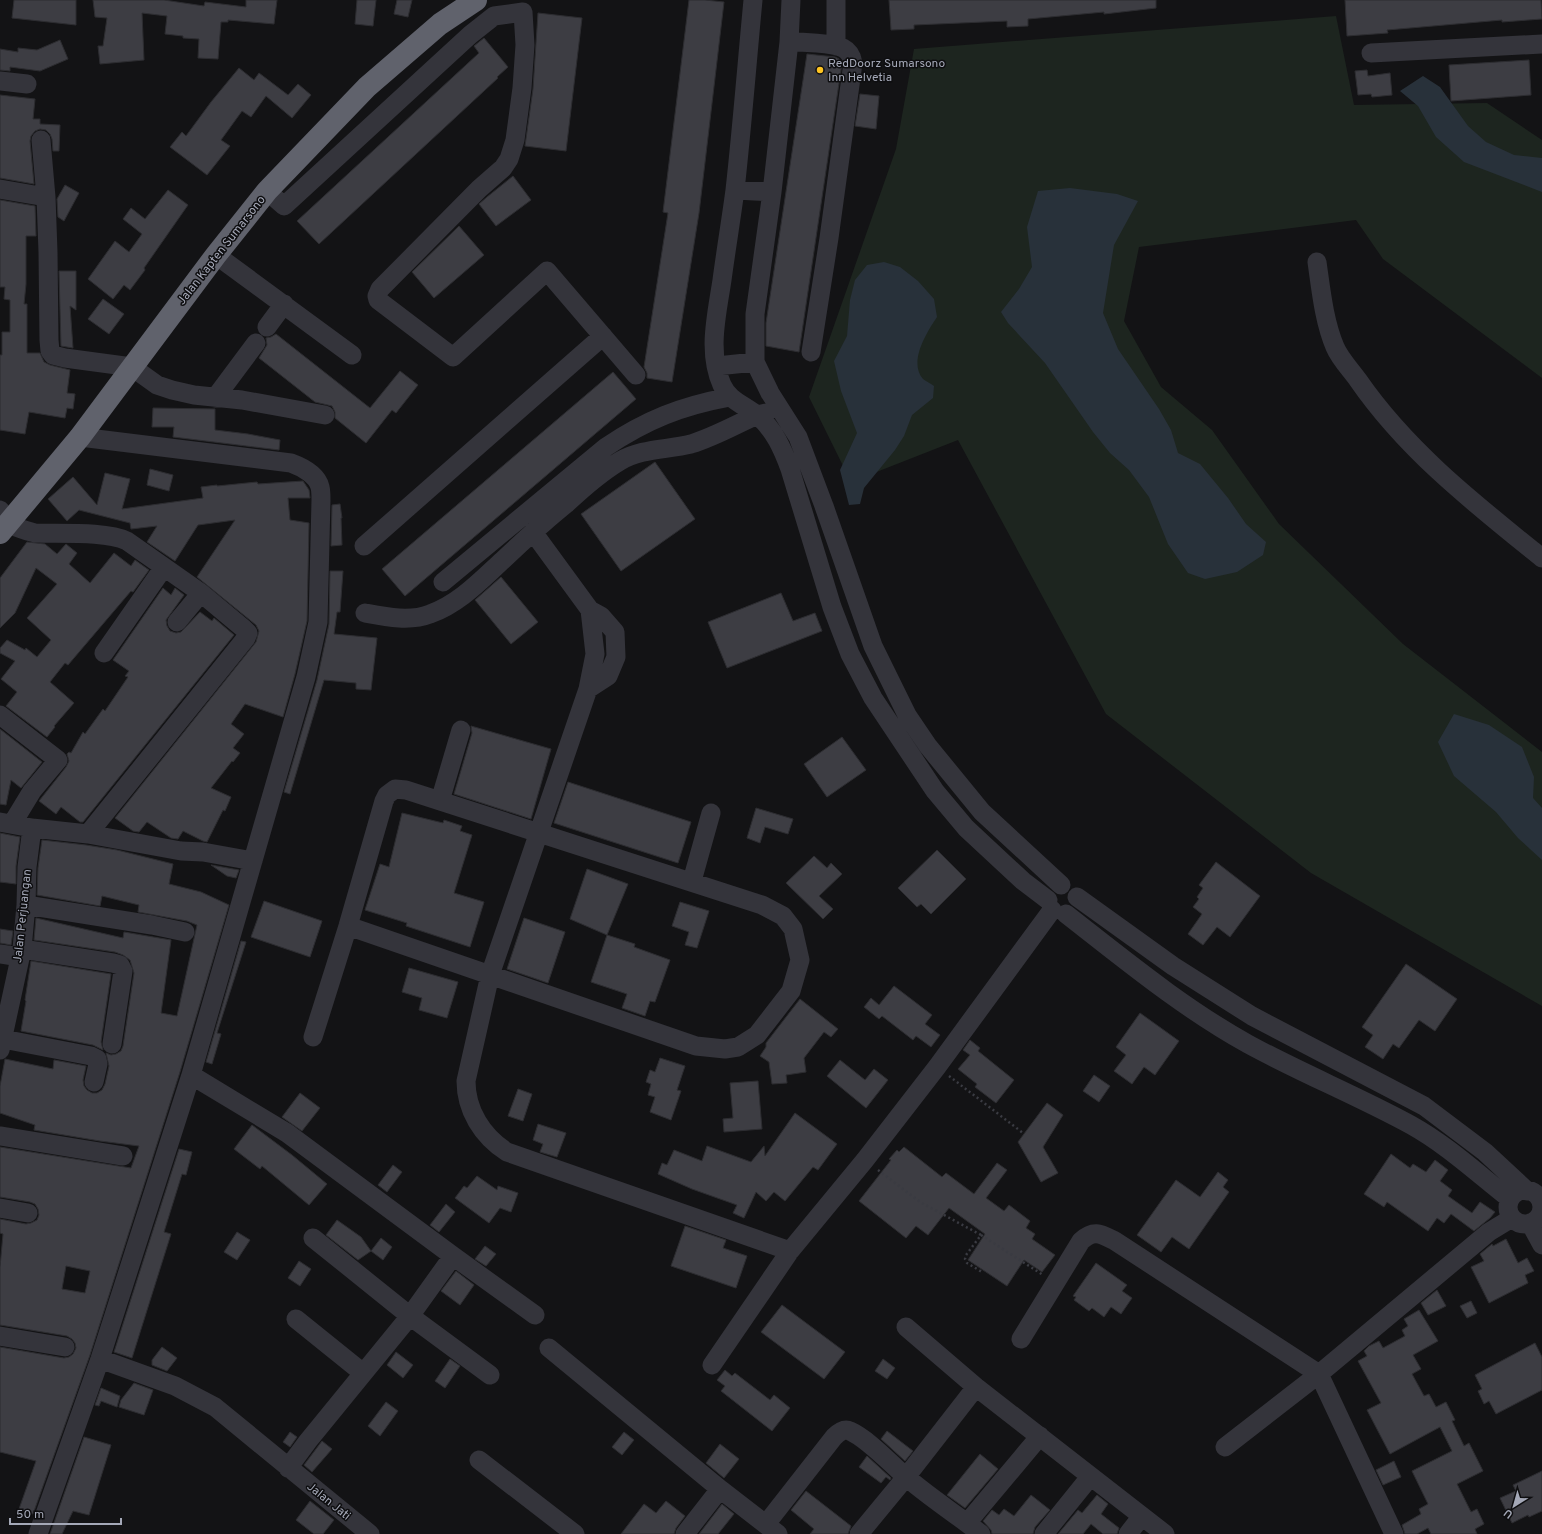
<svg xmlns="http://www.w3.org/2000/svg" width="1542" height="1534" font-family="Overpass,sans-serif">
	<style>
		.green { fill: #1d251f }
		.water { fill: #28313a }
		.building { fill: #3d3d43; stroke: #2d2d31; fill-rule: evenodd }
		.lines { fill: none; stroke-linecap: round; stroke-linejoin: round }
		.path { stroke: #3a3b42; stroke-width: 2.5; stroke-dasharray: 2 3; stroke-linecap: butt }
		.minor { stroke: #34343b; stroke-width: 19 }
		.highway { stroke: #60626c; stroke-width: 22 }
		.poi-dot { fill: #ffc421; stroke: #0e0e10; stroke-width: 1.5 }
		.labels { text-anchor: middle; stroke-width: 3; stroke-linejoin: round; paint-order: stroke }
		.poi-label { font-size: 12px; fill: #a4a8b7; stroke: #0e0e10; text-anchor: start }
		.street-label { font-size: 12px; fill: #a4a8b7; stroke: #0e0e10 }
	</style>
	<rect width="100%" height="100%" fill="#131315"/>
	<path class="green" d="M1336 16 1354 105 1487 103 1542 140V378L1383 259 1356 220 1139 247 1124 321 1161 387 1212 430 1279 524 1403 644 1542 752V1006L1311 873 1106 714 958 440 851 482 809 397 896 149 914 49Z"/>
	<path class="water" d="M1423 76 1440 87 1468 126 1486 142 1514 155 1542 158V192L1464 162 1436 137 1418 106 1400 91Z
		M1070 188 1117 194 1138 201 1114 245 1103 313 1118 349 1159 409 1171 430 1178 453 1200 464 1228 498 1246 524 1266 542 1263 555 1237 572 1205 579 1188 573 1168 544 1149 497 1129 470 1110 453 1093 432 1045 363 1008 323 1001 312 1019 289 1032 267 1027 227 1038 191Z
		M884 262 900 267 918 281 934 299 937 317C927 332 908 362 923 379 926 381 931 384 934 386L933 398 912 415 904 436 895 450 864 488 860 504 849 505 840 470 857 433 841 391 834 361 847 336 850 300 855 280 867 265Z
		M1454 714 1489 725 1522 747 1534 777 1533 798 1542 808V860L1518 838 1496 812 1454 776 1438 742Z"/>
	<path class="building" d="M14 0H76V25L12 18Z
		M93 0H164L204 6 205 2 246 7V0H277L274 24 228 20V22H221L218 59 198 58 199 39 183 38V36L165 34 167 16 142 13 144 60 100 64 98 46H103L107 18 95 17Z
		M357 0H376L373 26 355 24Z
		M397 0H412L408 17 394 14Z
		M689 0H705L724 2 699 213 672 382 647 378V373L644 367 668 213 663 212Z
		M889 0H1156V8L1104 14V12L1028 19V26L1007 27V21L914 25V29L891 30Z
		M1345 0H1541L1542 19 1502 22V20L1387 30 1388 33 1347 36Z
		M538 13 582 18 566 151 525 146 533 89Z
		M484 38 508 67 497 77 498 78 319 244 297 221 479 53 474 46Z
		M60 40 68 59 40 71 10 67V71L0 70V49L18 52V48L37 50Z
		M807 54 835 57 839 59 842 63 799 352 766 346V323Z
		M1529 60 1531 95 1451 101 1449 65Z
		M239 68 254 80 259 73 288 95 298 84 311 95 292 118 266 96 251 117 242 111 221 140 230 146 207 175 170 147 182 132 186 136 211 102Z
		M1367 70 1368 76 1390 73 1392 95 1372 97 1371 94 1358 95 1355 71Z
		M860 94 879 96 876 129 855 126Z
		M0 95 35 99 33 119H40V124L60 125 59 151H53L52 139 50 134 46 130 40 129 35 131 31 136 30 141 34 184 0 178Z
		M513 176 531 200 496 226 479 204 487 197Z
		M65 185 79 193 64 221 58 217 57 199Z
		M168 190 188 205 144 268 145 270 130 290 124 285 113 299 88 279 115 241 129 252 142 234 123 219 131 208 145 219Z
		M0 200 35 206 36 236H26V284L24 304H27V353H40L44 362 50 365 70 370 67 393 75 394 73 409 67 408 65 418 29 412 25 434 0 430V355H2V332H10V300L4 299 5 287H0Z
		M459 226 484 255 434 298 412 272Z
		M59 271H76V310L70 306 73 348 61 346Z
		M103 299 124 314 109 334 88 319Z
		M276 334 370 408 400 371 418 385 396 413 392 410 366 443 335 418V412L332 406 315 402 259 358 267 345 266 338 271 337Z
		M613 372 636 399 405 596 382 569Z
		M153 408 215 409V430L248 434 280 440 279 450 173 437 174 427H152Z
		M655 462 695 519 621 571 581 514Z
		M150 469 173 475 169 491 147 485Z
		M105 473 130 479 122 509 203 498 201 487 217 485V486L257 482 258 484 303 481 309 490 310 498H288L290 520 309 523 307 621 295 674 283 717 245 704 231 724 244 734 233 748 240 753 233 762 232 761 211 788 231 797 225 811 223 810 207 842 203 841 183 831 178 839 171 838 147 822 139 832 133 831 115 818 256 642 259 631 256 625 197 577 235 520 198 525 175 561 147 542 157 526 131 529 130 523 79 510 67 521 48 499 73 477 97 505Z
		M340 504 342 518H341L342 545 331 546 332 505Z
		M27 542 45 544 57 554 66 544 77 553 69 564 90 583 114 553 131 566 135 560 149 570 133 592 131 591 68 665 65 663 50 682 74 703 54 726 55 727 47 737 6 706 17 692 1 679 15 661 0 653V648L7 640 25 650 26 648 37 657 51 640 27 618 57 584 36 568 15 613 0 628V578Z
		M330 571H343L340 612H337L334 634 377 638 371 690 356 689V683L324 680 290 794 284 792 317 680 329 624Z
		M501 577 538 622 511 644 475 600Z
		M163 588 171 595 175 588 184 595 166 620 167 626 170 631 176 633 181 632 200 612 212 621 214 618 234 635 83 822H80L61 807 56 814 39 801 66 767 69 761 67 754 69 752 71 753 83 732 85 734 103 709 105 711 128 677 125 676 129 671 113 660Z
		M781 593 793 621 815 613 822 631 727 668 708 622Z
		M471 726 551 749 531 819 454 794 472 733Z
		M0 729 42 762 21 788 11 780 6 805 0 804Z
		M842 737 866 770 827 797 804 764Z
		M568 782 691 822 678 863 554 823Z
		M756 808 793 819 788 834 765 827 760 843 747 838Z
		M402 813 443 823 444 820 462 826 460 831 472 835 454 893 484 902 470 947 406 926 407 923 365 910 380 864 389 867Z
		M0 833 20 837 16 866V884L0 882Z
		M42 840 86 845 117 850 173 864 169 884 201 892 229 905 180 1072 90 1355 33 1514 19 1509 36 1461 0 1452V1347L64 1358 69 1357 73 1354 76 1348 75 1343 72 1339 67 1336 0 1325V1267L3 1234 0 1233V1219L26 1224 31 1223 37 1220 39 1215 38 1209 35 1204 30 1202 0 1197V1147L131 1168 139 1146 100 1141 34 1130 35 1125 0 1113V1086L5 1059 53 1069 54 1060 86 1066 83 1080 84 1086 87 1090 92 1093H97L102 1090 105 1084 109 1066 106 1053 111 1055 116 1054 121 1051 123 1046 134 973 130 960 123 955 115 952 34 940 36 918 123 938 124 932 171 940 161 1013 177 1016 197 925 187 921 138 912 139 905 102 896 100 906 37 895 38 868ZM66 1266 90 1271 85 1293 62 1289Z
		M937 850 966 879 931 914 921 904 917 907 898 888Z
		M814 856 827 868 831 863 842 874 819 896 833 909 823 919 786 883Z
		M1216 862 1260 896 1230 937 1217 927 1203 945 1188 934 1202 914 1193 907 1199 899 1197 897 1203 888 1199 885Z
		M211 865 239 870 236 878 227 876Z
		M587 869 628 884 607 935 570 919Z
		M264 901 322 921 310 957 251 937Z
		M680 902 709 911 697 948 685 945 689 932 672 926Z
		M524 918 565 932 548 983 507 969Z
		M0 929 13 931 11 945 0 943Z
		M607 935 635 944 634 947 670 960 655 1002 650 1001 645 1016 622 1008 627 994 591 982Z
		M241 941 246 942 217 1033 221 1034 212 1064 206 1062Z
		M31 961 111 974 101 1042 103 1050 93 1045 21 1031 26 1001 25 1000Z
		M1406 964 1457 999 1435 1031 1419 1020 1399 1048 1393 1044 1383 1059 1365 1047 1373 1035 1362 1027Z
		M409 968 458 982 447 1018 419 1010 422 998 402 992Z
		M894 986 932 1015 925 1024 940 1035 931 1047 916 1036 913 1040 882 1016 879 1019 864 1007 871 998 879 1005Z
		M800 999 838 1029 831 1037 824 1032 804 1058 806 1072 786 1075 787 1083 772 1084 769 1062 760 1056 766 1047V1043Z
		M1140 1013 1179 1041 1155 1075 1144 1067 1132 1084 1114 1071 1126 1055 1116 1047Z
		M970 1040 980 1048 978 1051 1014 1080 996 1103 975 1087 977 1084 958 1069 970 1055 963 1050Z
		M660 1058 685 1066 677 1090 681 1091 671 1120 650 1112 655 1097 648 1095 651 1084 646 1082 650 1070 655 1072Z
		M840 1060 865 1080 874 1069 888 1080 866 1108 827 1076Z
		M1094 1075 1110 1086 1099 1102 1083 1091Z
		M758 1081 762 1129 724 1132 723 1119 733 1118 730 1083Z
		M518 1089 532 1094 523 1121 508 1116Z
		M300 1093 320 1108 302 1131 282 1117Z
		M1047 1103 1063 1115 1043 1147 1058 1173 1041 1182 1018 1142Z
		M795 1113 837 1144 818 1170 813 1167 785 1201 774 1192 766 1201 756 1192 744 1218 733 1213 737 1205 692 1189 658 1174 662 1163 667 1165 674 1150 702 1161 707 1146 751 1162 764 1146 765 1156Z
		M538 1124 566 1133 557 1157 540 1152 543 1144 533 1140Z
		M252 1125 292 1155 327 1184 309 1205 262 1166 260 1169 234 1149Z
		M904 1147 942 1177 946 1173 974 1194 997 1163 1007 1170 986 1198 1004 1211 1009 1205 1030 1221 1026 1228 1035 1234 1032 1239 1055 1255 1042 1272 1024 1260 1007 1286 968 1260 985 1234 949 1208 928 1235 916 1226 906 1238 859 1201 891 1160 889 1159 897 1150 899 1152Z
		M179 1149 192 1152 186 1175 182 1174 164 1232 171 1234 132 1358 114 1352Z
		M1391 1154 1410 1168 1413 1164 1426 1172 1435 1160 1448 1170 1440 1181 1452 1190 1448 1196 1472 1213 1480 1202 1495 1212 1490 1218 1474 1231 1451 1214 1444 1223 1437 1218 1428 1231 1387 1202 1384 1207 1364 1194Z
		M393 1165 402 1172 387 1192 378 1185Z
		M1218 1172 1228 1180 1223 1187 1229 1192 1189 1249 1172 1237 1161 1252 1137 1235 1176 1180 1200 1197Z
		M477 1176 497 1190 498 1186 518 1193 511 1212 500 1208 489 1223 455 1198 464 1186 467 1188Z
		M446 1204 455 1212 439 1232 430 1225Z
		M337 1220 361 1237 371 1251 358 1260 326 1235Z
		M685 1226 726 1240 723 1248 747 1256 736 1288 671 1266Z
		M237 1232 250 1240 237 1260 224 1252Z
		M381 1238 392 1247 383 1260 371 1251Z
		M1506 1239 1518 1263 1527 1258 1534 1271 1525 1275 1528 1283 1489 1303 1471 1267 1484 1261 1480 1254 1492 1244 1493 1246Z
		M485 1246 496 1254 486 1266 475 1259Z
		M299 1261 311 1269 300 1286 288 1278Z
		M1096 1263 1127 1285 1122 1291 1132 1298 1121 1314 1111 1307 1104 1317 1092 1308 1089 1311 1074 1300 1076 1297 1073 1296Z
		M456 1271 474 1285 460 1305 441 1291Z
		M1437 1290 1446 1306 1428 1315 1421 1303Z
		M1471 1301 1477 1313 1467 1318 1460 1306Z
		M782 1305 845 1352 824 1379 761 1332Z
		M1419 1310 1438 1341 1413 1355 1421 1369 1412 1374 1424 1396 1429 1394 1436 1407 1446 1402 1455 1420 1452 1421 1464 1446 1469 1443 1483 1471 1457 1484 1471 1512 1477 1509 1484 1524 1475 1529 1477 1534H1431L1428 1528 1417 1534H1405L1402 1525 1421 1514 1419 1509 1428 1504 1412 1471 1452 1451 1440 1427 1390 1454 1367 1410 1381 1403 1358 1361 1367 1356 1364 1351 1369 1346 1379 1341 1383 1348 1405 1336 1402 1330 1408 1326 1404 1319Z
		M1535 1343 1542 1357V1390L1496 1414 1489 1401 1484 1404 1478 1391 1482 1389 1475 1375Z
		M162 1347 177 1358 167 1371 152 1365V1360Z
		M396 1352 413 1365 403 1378 387 1365Z
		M450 1359 460 1366 445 1388 435 1381Z
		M883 1359 895 1368 887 1379 875 1371Z
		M725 1370 732 1376 735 1373 770 1400 774 1395 790 1408 772 1431 721 1391 725 1386 717 1380Z
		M134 1383 153 1390 144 1415 119 1407 121 1400Z
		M101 1388 120 1396 117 1407 101 1401 99 1406 95 1405Z
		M386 1402 398 1411 380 1436 368 1426Z
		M887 1431 913 1451 905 1461 881 1439Z
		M290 1432 297 1437 290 1447 283 1442Z
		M624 1432 634 1440 622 1455 612 1447Z
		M84 1437 111 1445 89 1515 73 1511 62 1534H50Z
		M322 1441 332 1449 312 1472 304 1465Z
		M720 1444 739 1459 724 1478 706 1463Z
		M980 1454 998 1469 965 1508 947 1495Z
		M867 1456 891 1478 890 1480 886 1477 881 1483 859 1467Z
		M1394 1461 1401 1477 1383 1485 1376 1470Z
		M1542 1471V1511L1529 1517 1528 1515 1512 1523 1500 1498 1516 1491 1513 1485Z
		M806 1491 851 1526 848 1534H810L814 1529 791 1510Z
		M1031 1495 1050 1510 1035 1527 1033 1534H992L991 1530 983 1521 992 1510 999 1515 1004 1509 1014 1516Z
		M1097 1495 1108 1504 1101 1514 1119 1528 1117 1534H1103L1091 1524 1083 1534H1058L1078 1510 1082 1513Z
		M310 1501 334 1520 323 1534H314L296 1520Z
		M666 1501 685 1516 676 1528 674 1534H621L644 1504 656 1513Z
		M722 1504 734 1514 718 1534H699Z"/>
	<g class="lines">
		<path class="path" d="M949 1076 1023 1133
			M878 1170 920 1202 981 1235 966 1255 965 1259 967 1263 982 1272
			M981 1235 1043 1275"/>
		<path class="minor" d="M753 0C747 63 742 127 735 190 731 220 726 250 722 280 717 314 707 352 722 385 729 401 745 405 758 416 774 429 783 450 790 469L832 607 850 654 873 698 935 791 966 828 1023 881 1048 900
			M791 0 789 42 772 192 755 314V362L770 393 798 437 824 506 873 646 907 715 928 746 982 812 1061 885
			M789 42C801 42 833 43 843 48 849 51 852 57 853 63L829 238 811 352
			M836 46V0
			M1371 53 1542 44
			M0 81 27 84
			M41 140 46 197 48 252 49 340 50 351 53 355 65 358 132 367 157 385 172 390 194 395 242 400 325 415
			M0 189 46 197
			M735 190 772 192
			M267 191 284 206 470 35 494 16 523 12 525 45 522 88 515 140 509 159 503 168 479 189 380 289 377 296 378 300 453 357 547 271 636 375
			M216 255 352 355
			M1317 262C1321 290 1324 321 1335 347 1340 359 1351 370 1358 380 1407 451 1475 504 1542 558
			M267 327 284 304
			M717 366 755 362
			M215 398 256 343
			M0 510C11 527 16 528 35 533 60 534 106 531 127 541L201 593 243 628 248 633 246 638 88 834
			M533 532 590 610 595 654 588 689 490 975 466 1081C466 1110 482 1136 507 1152L790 1251
			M364 546 603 336
			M443 582 606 447C646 420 681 406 730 397
			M365 613C386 617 410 622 430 614 459 604 481 580 503 560 523 541 544 522 566 504 583 488 600 473 620 461 642 448 667 450 691 444 714 437 735 425 757 415L766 413
			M177 622 201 593
			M104 653 164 567
			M588 689 608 676 616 657 615 632 601 616 590 610
			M0 715 58 760 32 791 12 824
			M440 801 461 730
			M0 822 32 828 88 834 181 851 203 852 253 861
			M692 881 711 813
			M1077 897 1173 966 1252 1016 1424 1106 1485 1152 1527 1191
			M26 905 152 925 185 932
			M1066 914C1125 960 1183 1008 1248 1044 1301 1073 1358 1096 1411 1125 1447 1145 1478 1174 1510 1199
			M22 949 113 963 120 965 123 971 112 1044
			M0 954 20 957
			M313 1037 348 926 384 801 387 795 395 789 406 790 762 905 783 916 793 929 800 960 791 991 757 1035 738 1047 725 1049 696 1046 348 926
			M3 1039 91 1056 97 1059 98 1064 94 1082
			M0 1050 22 949 26 905 27 867 32 828
			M191 1075 287 1133 453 1256 535 1315
			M0 1136 123 1156
			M1508 1207a17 17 0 1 1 34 0a17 17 0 1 1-34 0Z
			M0 1208 28 1213
			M1530 1223 1542 1245
			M313 1238 410 1316 490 1375
			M296 1319 363 1373
			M906 1327 976 1387 1165 1534
			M0 1336 65 1347
			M1021 1339 1081 1241C1094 1229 1101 1234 1115 1241L1319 1374 1394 1534
			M549 1348 720 1489 778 1534
			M100 1359 175 1386 215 1407 370 1534
			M712 1365 790 1251 865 1160 937 1067 1052 910
			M1225 1447 1319 1374 1489 1232 1512 1218
			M479 1460 575 1534
			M288 1468 308 1441 410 1316 453 1256
			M967 1523 1040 1436
			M766 1524 834 1437C838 1433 844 1428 850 1431 868 1439 890 1463 905 1476 929 1497 956 1514 981 1534
			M38 1534 100 1359 191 1075 306 677 318 622 321 500C321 496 321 491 320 487 317 475 302 467 291 463L80 437
			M685 1534 720 1489
			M859 1534 906 1477 976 1387
			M1044 1534 1090 1477
			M1128 1534 1142 1516"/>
		<path class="highway" d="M0 533 80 437 216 255 267 191 367 87 440 24 476 0"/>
	</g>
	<circle class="poi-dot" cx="820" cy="70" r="4"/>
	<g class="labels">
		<g class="poi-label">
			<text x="828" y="67">RedDoorz Sumarsono<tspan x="828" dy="14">Inn Helvetia</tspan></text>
		</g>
		<g class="street-label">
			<text transform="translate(221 250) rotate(-52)" y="4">Jalan Kapten Sumarsono</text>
			<text transform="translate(22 916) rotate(-84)" y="4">Jalan Perjuangan</text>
			<text transform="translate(329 1501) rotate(39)" y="4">Jalan Jati</text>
		</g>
	</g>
	<g transform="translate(1514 1506) rotate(217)" stroke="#0e0e10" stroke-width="3" paint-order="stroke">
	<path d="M0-3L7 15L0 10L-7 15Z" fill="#a4a8b7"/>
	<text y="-6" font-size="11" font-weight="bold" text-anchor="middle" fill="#a4a8b7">U</text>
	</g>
	<path d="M10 1518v6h111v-6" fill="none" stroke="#a4a8b7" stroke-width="2"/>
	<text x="16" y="1518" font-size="12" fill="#a4a8b7" stroke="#0e0e10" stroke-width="3" paint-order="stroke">50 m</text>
</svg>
